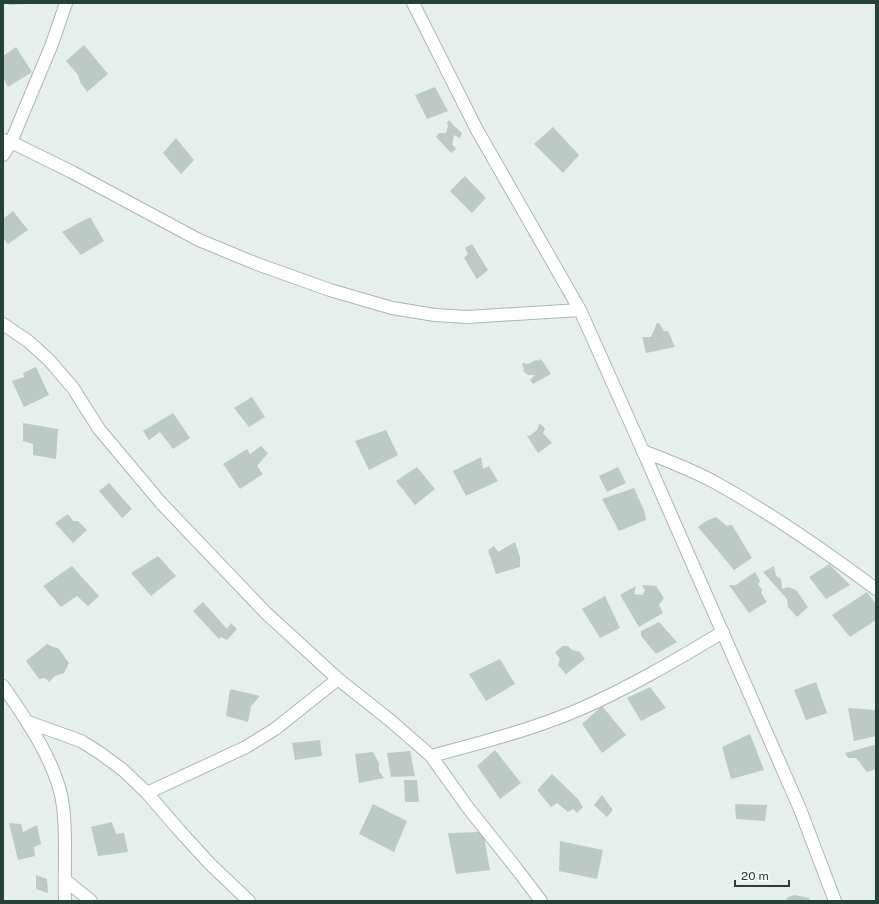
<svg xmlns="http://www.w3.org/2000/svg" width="879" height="904" font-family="'Public Sans',sans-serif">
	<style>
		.building { fill: #bbcac4 }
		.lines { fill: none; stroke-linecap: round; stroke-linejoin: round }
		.minor-casing { stroke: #a8b8b2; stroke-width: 14 }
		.tertiary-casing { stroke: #a8b8b2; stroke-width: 14 }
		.minor { stroke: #fff; stroke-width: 12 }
		.tertiary { stroke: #fff; stroke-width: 12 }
	</style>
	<rect width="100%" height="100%" fill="#e6efeb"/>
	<path class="building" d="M8 3H29V4L9 5Z
		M84 45 108 74 87 92 80 82 78 75 66 61Z
		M16 47 32 72 8 87 3 78V56Z
		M435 87 448 111 427 119 415 95Z
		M449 120 455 127 462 133 460 138 454 135 452 144 456 149 451 153 436 137 439 133H446L448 126 447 123Z
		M553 127 579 155 563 173 534 144Z
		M176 138 194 160 181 174 163 153Z
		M465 176 486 198 472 213 450 191Z
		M13 211 28 230 8 244 3 238V219Z
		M90 217 104 241 81 255 62 232Z
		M472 244 488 270 477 279 464 258 468 254 465 248Z
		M657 323H659L664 331H668L675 347 646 353 642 337H651Z
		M541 359 551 374 533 384 530 380 535 375H528L523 371 524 368 522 365 523 363 528 364 536 360 538 361Z
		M36 367 49 395 24 407 12 381 24 377 23 373Z
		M252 397 265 417 249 427 234 408Z
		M173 413 190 438 173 449 160 432 149 440 143 431Z
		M23 423 58 429 56 459 33 455V444L23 441Z
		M539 424 542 425 545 429 543 433 552 443 538 453 527 436 531 435 537 430Z
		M386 430 398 455 369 470 355 441Z
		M261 446 268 453 257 466 263 474 240 489 223 464 247 449 250 454Z
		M481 457 483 469 489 466 498 481 466 496 453 471Z
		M417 467 435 489 415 505 396 481Z
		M618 467 626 483 607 492 599 476Z
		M109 483 132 509 122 518 99 491Z
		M634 488 644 510 646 520 619 531 602 499Z
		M68 514 73 521H78L87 530 73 543 55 523Z
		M716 517 727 526 732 525 752 558 734 570 698 527 706 521Z
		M515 542 520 557V567L496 574 488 550 494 546 498 552Z
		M158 556 176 576 151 596 131 573Z
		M829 564 850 585 826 599 809 577Z
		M72 566 99 596 88 606 77 596 61 607 43 586Z
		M774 566 776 576 781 579 782 589 788 587 796 590 808 607 797 617 788 607 787 599 763 572Z
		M755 572 760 581 758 584 762 590 761 593 767 602 749 613 729 585H736Z
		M642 585 656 586 664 598 659 605 663 613 639 627 620 595 636 586 634 594 642 595 645 591Z
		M867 592 876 604V620L850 637 832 615Z
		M605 596 620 628 600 638 582 609Z
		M203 602 227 629 231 623 237 629 227 640 221 637 219 639 193 611Z
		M659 622 677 642 656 654 641 636V631Z
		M47 644 53 647 58 648 69 663 64 673 55 676 49 682 45 678 39 679 26 661Z
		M563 646H568L572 650 580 652 585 659 566 674 558 665 560 659 555 652Z
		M500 659 515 684 486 701 469 674Z
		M816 682 827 713 806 720 794 690Z
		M650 687 666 708 641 721 627 698Z
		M230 689 260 696 251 706 248 722 226 716Z
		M602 706 626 735 602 753 582 724Z
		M848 708 876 710V736L854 741Z
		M750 734 764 770 731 779 722 747Z
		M320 740 322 756 295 760 292 743Z
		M874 745 876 746V769L867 772 856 758H848L845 753Z
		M495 750 521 783 500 799 477 766Z
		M410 751 415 776 391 777 387 753Z
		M373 752 379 763V771L384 778 359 783 355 754Z
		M552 774 577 798 583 807 577 813 573 809 568 812 557 803 551 807 537 790Z
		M404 780H417L419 802H405Z
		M602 795 613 810 607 817 594 805Z
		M373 804 407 821 394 852 359 834Z
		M735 804 767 805 765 821 736 819Z
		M112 822 116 834 124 833 128 852 98 856 91 827Z
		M9 823 21 824 23 832 37 825 41 844 34 847 35 856 18 860Z
		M483 832 490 870 456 874 448 833Z
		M560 841 603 850 597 879 559 871Z
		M36 875 47 879 48 893 36 889Z
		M794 895 809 898 810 901H788L786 898Z"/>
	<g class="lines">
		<defs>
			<path id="minor" d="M3 155 11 142 52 44 66 3
				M3 324 28 341 49 360 73 388 99 429 161 503 266 613 338 679 391 721 431 756 469 809 516 868 541 901
				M643 451C668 461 693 470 716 483 772 514 825 551 876 589
				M3 686C26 719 58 765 63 806 67 837 64 869 65 901
				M28 722 81 741 100 753 123 770 147 793 179 830 210 864 249 901
				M431 756C480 743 531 730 578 710 629 688 676 660 723 632
				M147 793 246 747 275 729 338 679
				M65 880 91 901"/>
			<path id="tertiary" d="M413 3 477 130 580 310 643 451 800 809 835 901
				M3 140 11 142 72 172 199 240 257 264 330 290 392 308 435 315 467 317 580 310"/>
		</defs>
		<use href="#minor" class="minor-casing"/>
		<use href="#tertiary" class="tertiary-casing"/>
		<use href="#minor" class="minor"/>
		<use href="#tertiary" class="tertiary"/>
	</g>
	<rect width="879" height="904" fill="none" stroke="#24423a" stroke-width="8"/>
	<path d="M735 880v6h54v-6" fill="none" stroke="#24423a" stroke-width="2"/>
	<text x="741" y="880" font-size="12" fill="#24423a" stroke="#f7fbf9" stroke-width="3" paint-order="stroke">20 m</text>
</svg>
